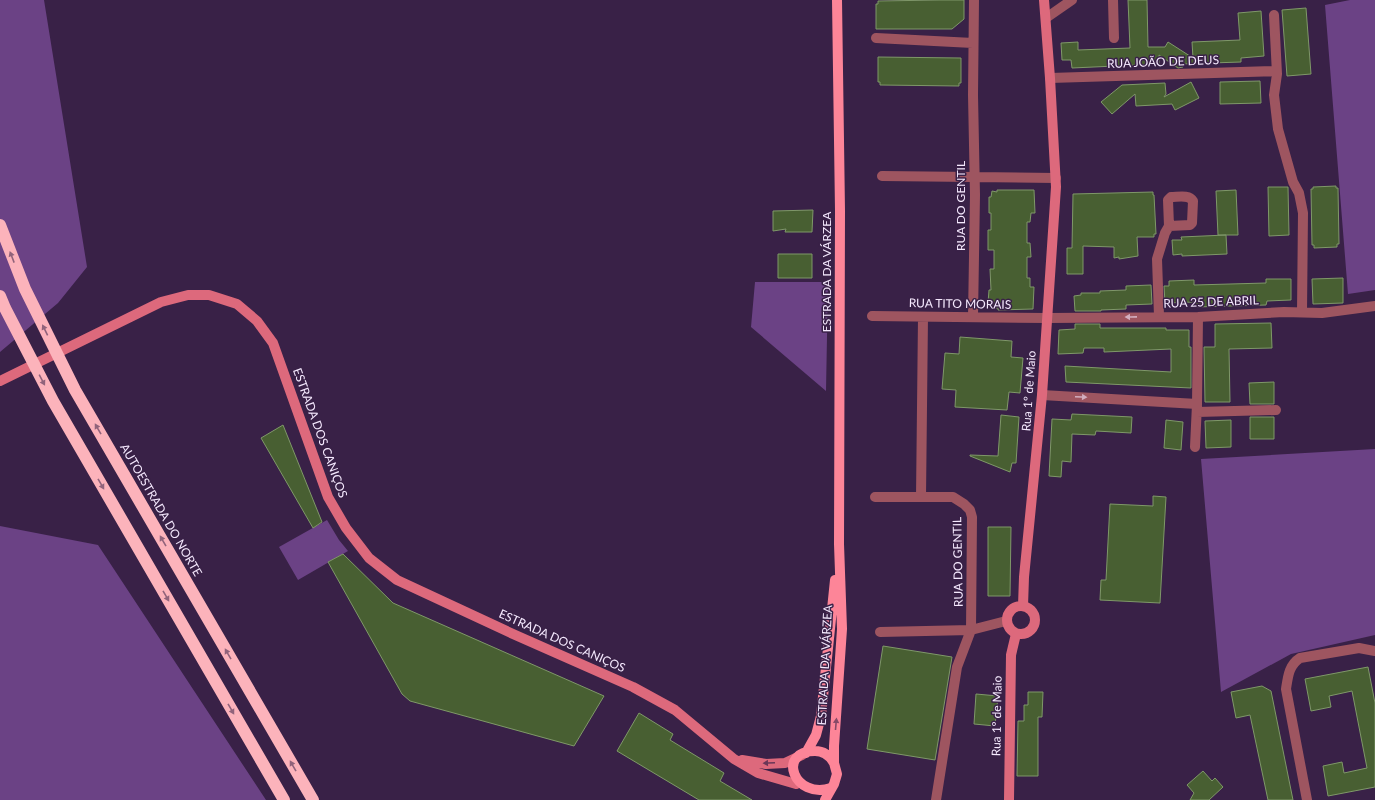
<svg xmlns="http://www.w3.org/2000/svg" width="1375" height="800" font-family="Lato,sans-serif">
	<style>
		.green { fill: #6b4285 }
		.building { fill: #485f32; stroke: #7f9869 }
		.lines { fill: none; stroke-linecap: round; stroke-linejoin: round }
		.street { stroke: #9e5560; stroke-width: 10 }
		.secondary { stroke: #dd697c; stroke-width: 10 }
		.primary { stroke: #fd8598; stroke-width: 10 }
		.highway { stroke: #fcb3bb; stroke-width: 12 }
		.oneway { fill: #91637b }
		.oneway2 { fill: #d2aebf }
		.oneway3 { fill: #874967 }
		.oneway4 { fill: #6a3757 }
		.labels { text-anchor: middle; stroke-width: 3; stroke-linejoin: round; paint-order: stroke }
		.street-label { font-size: 12px; fill: #f5e9fe; stroke: #392147 }
	</style>
	<rect width="100%" height="100%" fill="#392147"/>
	<path class="green" d="M0 0H44L87 267 58 303 0 352Z
		M1350 0H1375V290L1348 294 1325 5Z
		M755 282H828L826 391 751 327Z
		M1375 449V635L1291 654 1221 692 1201 459Z
		M327 520 339 540 348 551 298 580 279 547Z
		M0 526 98 545 266 800H0Z"/>
	<path class="building" d="M940 0H964V19L952 29H876V4H878V1Z
		M1128 0H1147L1148 47H1165L1168 42 1193 58 1192 42 1240 40 1238 13 1261 11 1264 56 1241 58V62L1181 64 1183 67 1178 68 1159 55V64L1072 68 1071 60H1062L1061 43 1078 42V50L1130 48Z
		M1306 8 1311 74 1287 76 1282 10Z
		M878 57 961 58V83H959V86L880 85V82H878Z
		M1260 81 1261 103 1220 104V82Z
		M1191 82 1199 98 1175 110 1172 104 1136 106 1135 94 1112 114 1101 102 1122 85 1165 83 1166 94 1164 97Z
		M1336 186V188H1338L1339 244H1337V247L1314 248V245H1312L1311 189H1313V187Z
		M1268 187H1288L1289 235 1269 236Z
		M997 190H1034L1035 213H1031L1030 222H1027V243H1030L1031 257H1027V278H1030V287H1034L1033 309 998 310V308H990V303H988L989 290H991L990 269H994V250H988V230H991V213H989V197H991L992 191 997 192Z
		M1236 190 1238 235H1218L1216 191Z
		M1153 192V195H1154L1156 234H1154V237H1137L1138 256 1119 259V257L1114 258V247L1083 246V274H1067V248H1072L1073 194Z
		M813 210 812 232H785L786 229 773 231V211Z
		M1226 235 1227 254 1182 256V254L1173 255 1172 240H1182L1181 237Z
		M778 254H812V278H778Z
		M1343 278V303L1313 304 1312 279Z
		M1266 279H1291V300L1267 301 1266 305 1195 307V302L1165 303 1164 286H1169V281L1194 280V285L1266 283Z
		M1151 285 1152 304 1126 305V309L1101 310V311H1075L1074 296 1081 295V293H1100V291L1126 290V286Z
		M1271 323 1272 348 1229 349 1230 402H1205L1204 347H1215V324Z
		M1075 324H1100V328H1166V330H1189V347H1191V388L1066 382 1065 366 1171 372V349L1104 352V348H1084L1083 353 1058 354 1059 330 1075 329Z
		M960 337 1012 341 1011 357 1023 358 1020 393 1009 392 1007 410 955 407 956 390 942 389 945 353 959 354Z
		M1274 382V404H1250L1249 383Z
		M1072 414 1132 417 1131 433 1096 431 1095 435 1072 434 1071 462 1062 461 1061 477 1049 476 1052 419 1071 420Z
		M1001 415 1019 417 1016 463H1012L1010 472 970 456V455L998 456Z
		M1250 417H1274V439H1250Z
		M1166 420 1183 422 1181 450 1164 448Z
		M1231 420V447L1206 448 1205 421Z
		M283 425 322 522 313 528 261 438Z
		M1153 496 1166 497 1160 603 1100 600 1101 580H1106L1110 504 1153 506Z
		M988 527H1011L1010 596H988Z
		M343 554 393 603 604 696 574 746 410 701 402 694 328 562Z
		M883 646 952 657 935 760 867 749Z
		M1368 667 1375 703V787L1328 796 1323 766 1342 762 1344 773 1367 768 1352 691 1329 696 1331 707 1311 711 1305 679Z
		M1262 686 1271 691 1293 800H1268L1250 715 1236 718 1231 692Z
		M1028 692H1043L1042 717H1038V776H1017L1018 721H1024V705H1028Z
		M976 694 998 696 995 726 974 724Z
		M639 713 673 734 670 740 724 773 720 781 752 800H699L617 751Z
		M1203 771 1212 781 1215 778 1223 787 1209 800H1190L1194 793 1187 785Z"/>
	<g class="lines">
		<path class="street" d="M1113 0 1114 38
			M1274 15 1277 74 1274 95 1278 129 1293 182 1299 193 1303 213 1302 312
			M1046 18 1072 0
			M876 38 973 43
			M1050 78 1276 71
			M882 176 1056 178
			M872 316 1047 318 1198 317 1284 312 1322 313 1375 306
			M1159 316 1157 259 1165 233 1169 226 1168 200 1171 197C1178 197 1189 194 1193 201L1192 223 1190 225 1169 226
			M973 317 975 195 973 95 974 0
			M1042 395 1197 404
			M1197 412 1276 410
			M1195 447 1197 404 1198 317
			M875 497H953L964 504 970 510 972 517 971 630 957 667 936 800
			M921 497 923 317
			M880 632 971 630 1006 621
			M1307 800 1286 689C1288 676 1289 665 1300 658L1359 648 1375 651"/>
		<path class="secondary" d="M0 381 161 302 188 295H209L237 304 257 321 273 343 328 497 346 528 369 558 397 580 513 634 633 687 675 710 734 759 758 773 796 784
			M1007 620a14 14 0 1 1 28 0a14 14 0 1 1-28 0Z
			M1023 606 1024 577 1042 395 1056 187 1050 78 1044 0
			M742 760 766 764 785 763 802 755
			M1009 800 1011 655 1016 634"/>
		<path class="primary" d="M806 753 816 735 821 716 835 580
			M831 788C794 800 776 751 815 751 824 751 830 756 834 763
			M825 800 834 784 837 774 834 763V746L842 629 839 544 840 211 837 0"/>
		<path class="highway" d="M0 225 25 289 75 390 313 800
			M0 296 5 308 53 401 284 800"/>
	</g>
	<defs><path id="oneway-solid" d="M-6-.8H1V-3.2L6.5 0L1 3.2V.8H-6Z"/></defs>
	<g class="oneway">
		<use href="#oneway-solid" transform="translate(12 257) rotate(-111)"/>
		<use href="#oneway-solid" transform="translate(45 330) rotate(-116)"/>
		<use href="#oneway-solid" transform="translate(42 380) rotate(62)"/>
		<use href="#oneway-solid" transform="translate(98 429) rotate(-120)"/>
		<use href="#oneway-solid" transform="translate(101 484) rotate(60)"/>
		<use href="#oneway-solid" transform="translate(163 541) rotate(-120)"/>
		<use href="#oneway-solid" transform="translate(166 596) rotate(60)"/>
		<use href="#oneway-solid" transform="translate(228 654) rotate(-120)"/>
		<use href="#oneway-solid" transform="translate(231 709) rotate(60)"/>
		<use href="#oneway-solid" transform="translate(293 766) rotate(-120)"/>
	</g>
	<g class="oneway2">
		<use href="#oneway-solid" transform="translate(1131 317) rotate(179)"/>
		<use href="#oneway-solid" transform="translate(1081 397) rotate(3)"/>
	</g>
	<use class="oneway3" href="#oneway-solid" transform="translate(836 724) rotate(-85)"/>
	<use class="oneway4" href="#oneway-solid" transform="translate(769 763) rotate(178)"/>
	<g class="labels">
		<g class="street-label">
			<text transform="translate(1163 62) rotate(-2)" y="4">RUA JOÃO DE DEUS</text>
			<text transform="translate(961 206) rotate(-90)" y="4">RUA DO GENTIL</text>
			<text transform="translate(827 272) rotate(-90)" y="4">ESTRADA DA VÁRZEA</text>
			<text transform="translate(1211 302) rotate(-2)" y="4">RUA 25 DE ABRIL</text>
			<text transform="translate(960 304) rotate(1)" y="4">RUA TITO MORAIS</text>
			<text transform="translate(1029 391) rotate(-86)" y="4">Rua 1º de Maio</text>
			<text transform="translate(320 433) rotate(70)" y="4">ESTRADA DOS CANIÇOS</text>
			<text transform="translate(161 510) rotate(60)" y="4">AUTOESTRADA DO NORTE</text>
			<text transform="translate(958 562) rotate(-91)" y="4">RUA DO GENTIL</text>
			<text transform="translate(562 641) rotate(24)" y="4">ESTRADA DOS CANIÇOS</text>
			<text transform="translate(825 665) rotate(-87)" y="4">ESTRADA DA VÁRZEA</text>
			<text transform="translate(997 716) rotate(-89)" y="4">Rua 1º de Maio</text>
		</g>
	</g>
</svg>
